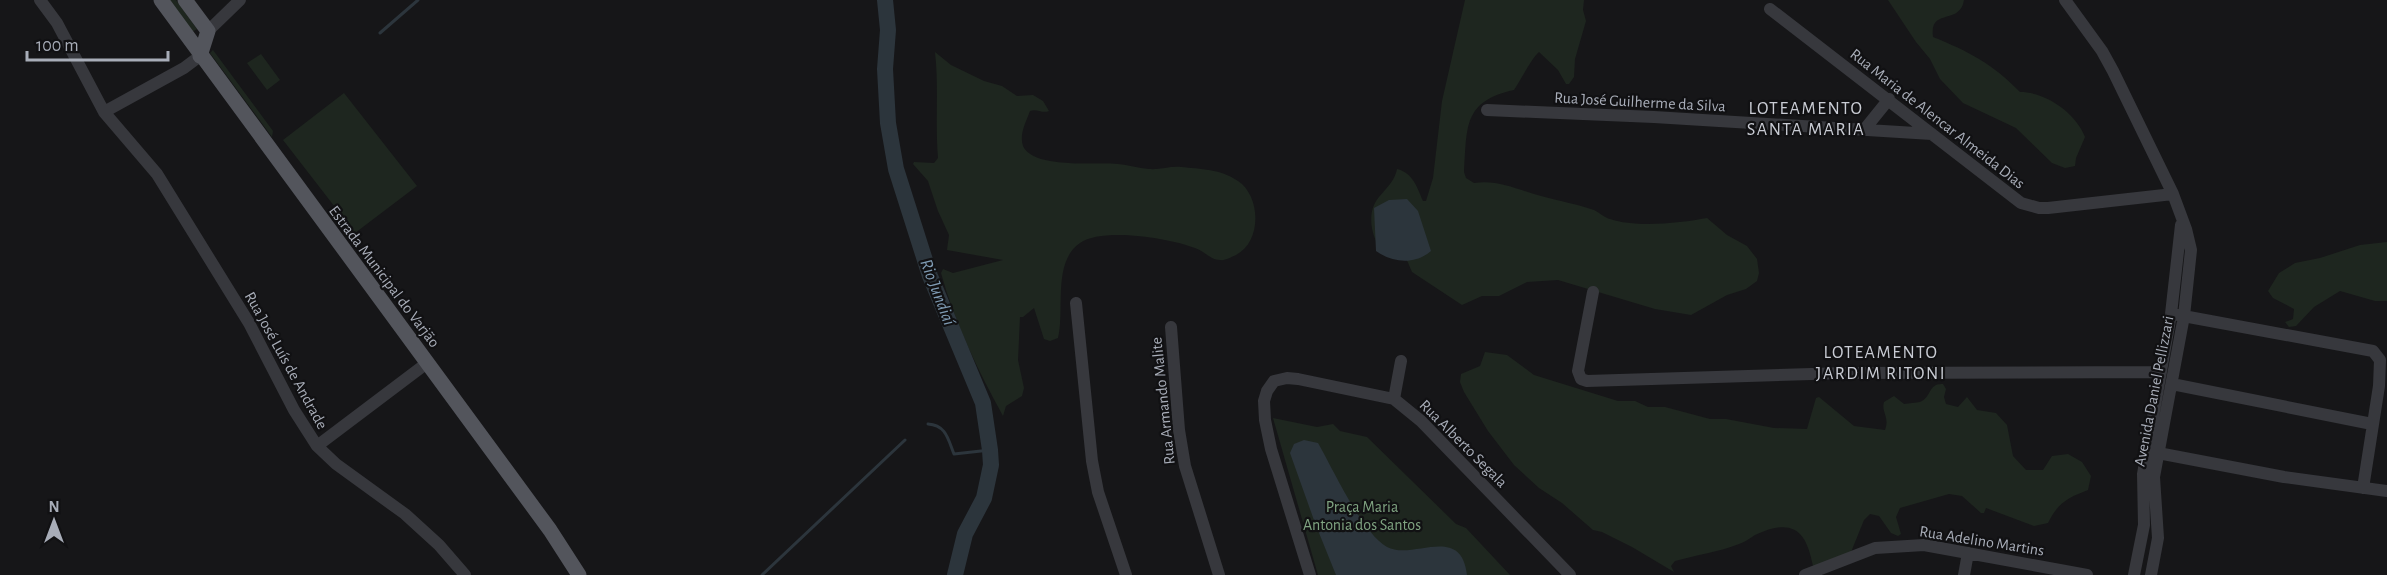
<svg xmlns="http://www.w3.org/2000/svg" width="2387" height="575" font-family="'Alegreya Sans',sans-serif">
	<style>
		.green { fill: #1e261f }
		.water { fill: #2c353c }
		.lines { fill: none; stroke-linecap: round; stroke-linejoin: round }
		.stream { stroke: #2c353c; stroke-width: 3 }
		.river { stroke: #2c353c; stroke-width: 16 }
		.minor { stroke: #37383d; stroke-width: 12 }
		.major { stroke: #53555c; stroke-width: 15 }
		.labels { text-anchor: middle; stroke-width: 4.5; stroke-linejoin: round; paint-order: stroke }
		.street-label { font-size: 16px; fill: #a8adb8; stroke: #111113 }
		.park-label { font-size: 16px; fill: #7fa381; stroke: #111113 }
		.neighbourhood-label { font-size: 18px; letter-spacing: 1.5px; fill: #c9ccd4; stroke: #111113 }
		.water-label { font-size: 18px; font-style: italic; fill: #7f9bb3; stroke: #111113 }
	</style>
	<rect width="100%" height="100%" fill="#161618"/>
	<path class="green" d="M169 0H176L197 29 192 32Z
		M1465 0H1584L1583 10 1586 21 1575 59 1574 77 1569 84H1566L1558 70 1539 52C1531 59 1521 80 1514 90 1463 101 1467 127 1464 172L1466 178 1474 183C1498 179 1518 190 1541 196 1559 201 1577 204 1594 210 1600 213 1605 218 1610 219 1636 228 1681 223 1707 218L1727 235 1747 246 1757 259 1759 273 1757 281 1746 289 1727 295 1691 315 1655 309 1558 280 1527 282 1499 296H1482L1462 305 1412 272 1406 258C1399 256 1388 255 1383 250 1372 241 1368 218 1374 205 1381 191 1394 185 1397 169 1413 173 1417 187 1423 201H1426L1433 178 1442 101Z
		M1888 0H1964C1960 26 1929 7 1933 37 1968 51 1993 64 2020 92 2046 92 2076 113 2085 137L2076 158 2075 166 2065 168 2052 163 2016 128 1963 103 1940 79 1930 59 1916 42Z
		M213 50 273 131 272 137 210 53Z
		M935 52 951 65 984 81 1002 86 1017 96 1033 95 1043 101 1049 111C1042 114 1037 108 1030 111 1026 122 1019 134 1023 146 1033 169 1096 162 1118 164 1128 165 1138 168 1149 169 1160 170 1170 166 1181 167 1200 169 1221 169 1238 181 1261 196 1262 242 1236 255 1231 257 1225 261 1220 260 1211 260 1204 251 1195 248 1170 238 1102 227 1080 243 1052 262 1065 311 1058 338L1050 341 1044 339 1034 308 1023 317H1020L1018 360 1024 388 1022 396 1006 406 1003 416C978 370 955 324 941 273L943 269 953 273 1003 260 947 250 949 235 938 211 928 181 913 164 914 162 934 163 938 158C935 122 939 87 935 52Z
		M261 54 280 80 267 90 247 63Z
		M344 93 417 186 355 233 283 140Z
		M2387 242V301H2375L2340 291 2314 307 2296 326 2289 327 2285 322 2293 319 2294 309 2273 298 2268 291 2279 273 2295 263 2320 258 2360 245Z
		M1485 352 1507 355 1534 375 1618 401H1635L1648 407H1665L1710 419H1726L1774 428 1807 429 1816 398 1819 397 1854 426 1885 430C1890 417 1881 412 1884 402L1894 396 1904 404C1909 403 1916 403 1920 402 1932 397 1928 383 1943 384L1946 389 1944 397 1946 404 1958 407 1967 397 1977 410 1996 413 2007 425 2013 456 2026 470H2043L2052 456 2068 454 2082 462 2091 476 2088 490C2067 498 2058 503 2048 523L2034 526 1986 508 1984 513H1981L1962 496 1949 494 1900 508 1896 517 1901 534 1898 536 1891 533 1879 516 1870 514 1864 520 1849 557 1813 566C1806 529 1792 518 1755 535 1750 538 1745 542 1739 544 1719 552 1696 555 1675 561L1671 566 1674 572 1632 547 1602 532 1593 530 1562 503 1539 488 1514 465 1488 431 1464 392 1460 382 1461 374 1480 366Z
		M1273 418 1317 427 1333 424 1340 431 1367 437 1456 524 1466 528 1510 575H1318Z"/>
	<path class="water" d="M1407 199 1418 211 1431 251C1415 265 1393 263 1376 251L1374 208 1389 200Z
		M1304 440 1318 443C1333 469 1362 533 1387 547 1413 561 1461 523 1467 575H1336L1315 523 1290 453 1294 444Z"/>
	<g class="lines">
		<path class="stream" d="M380 33 418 0
			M928 424C946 425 948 439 954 454L990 450
			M762 575 905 440"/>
		<path class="river" d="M885 0 888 30 885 69 888 123 896 169 930 276 983 403 990 450 991 465 984 498 965 534 955 575"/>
		<path class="minor" d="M40 0 57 23 104 112 157 174 249 323 294 410 317 446 336 464 405 514 439 545 465 575
			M2065 0 2102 51 2113 71 2173 194 2186 229 2191 250 2184 316 2154 477 2158 538 2151 575
			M1770 9 2021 203 2039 208H2048L2173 194
			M208 31 240 0
			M1487 110 1654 117 1932 134
			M104 112 184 68 200 56
			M1864 130 1889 99
			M1593 292 1578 371 1581 379 1587 381 1845 373 2161 372
			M1076 303 1092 461 1098 492 1126 575
			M2178 315 2373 351 2380 360 2379 386 2363 488
			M1171 327 1179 430 1185 466 1219 575
			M2172 384 2372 424
			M1394 399 1401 361
			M317 446 427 363
			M2158 453 2284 477 2387 491
			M1310 575 1271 449 1265 420 1264 401 1267 391 1274 381 1287 378 1298 379 1394 399 1421 421 1570 575
			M1805 575 1875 548 1924 545 2087 575
			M1964 575 1968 553
			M2134 575 2144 525 2143 474 2171 314 2181 225"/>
		<path class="major" d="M161 0 550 530 579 575
			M185 0 208 31 200 56"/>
	</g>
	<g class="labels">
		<g class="street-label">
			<text transform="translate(1640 101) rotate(3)" y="6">Rua José Guilherme da Silva</text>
			<text transform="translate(1938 118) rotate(38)" y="6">Rua Maria de Alencar Almeida Dias</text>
			<text transform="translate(385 276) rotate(53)" y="6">Estrada Municipal do Varjão</text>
			<text transform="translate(287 360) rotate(61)" y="6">Rua José Luís de Andrade</text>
			<text transform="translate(2153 391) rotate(-79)" y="6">Avenida Daniel Pellizzari</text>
			<text transform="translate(1162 401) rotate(-96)" y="6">Rua Armando Malite</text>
			<text transform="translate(1464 443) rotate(45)" y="6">Rua Alberto Segala</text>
			<text transform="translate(1982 540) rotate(9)" y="6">Rua Adelino Martins</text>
		</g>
		<g class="park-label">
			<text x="1362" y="512">Praça Maria<tspan x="1362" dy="18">Antonia dos Santos</tspan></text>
		</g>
		<g class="neighbourhood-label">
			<text x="1806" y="114">LOTEAMENTO<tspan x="1806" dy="21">SANTA MARIA</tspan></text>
			<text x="1881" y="358">LOTEAMENTO<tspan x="1881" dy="21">JARDIM RITONI</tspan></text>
		</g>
		<g class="water-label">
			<text transform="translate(938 292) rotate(69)" y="6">Rio Jundiaí</text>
		</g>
	</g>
	<g transform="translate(54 521)" stroke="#111113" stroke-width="4.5" paint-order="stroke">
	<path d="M0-4.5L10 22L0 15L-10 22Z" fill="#a8adb8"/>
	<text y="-9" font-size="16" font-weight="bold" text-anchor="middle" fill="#a8adb8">N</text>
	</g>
	<path d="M27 51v9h141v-9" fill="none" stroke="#a8adb8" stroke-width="3"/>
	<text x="36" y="51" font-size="18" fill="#a8adb8" stroke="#111113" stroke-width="4.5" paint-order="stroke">100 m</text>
</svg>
